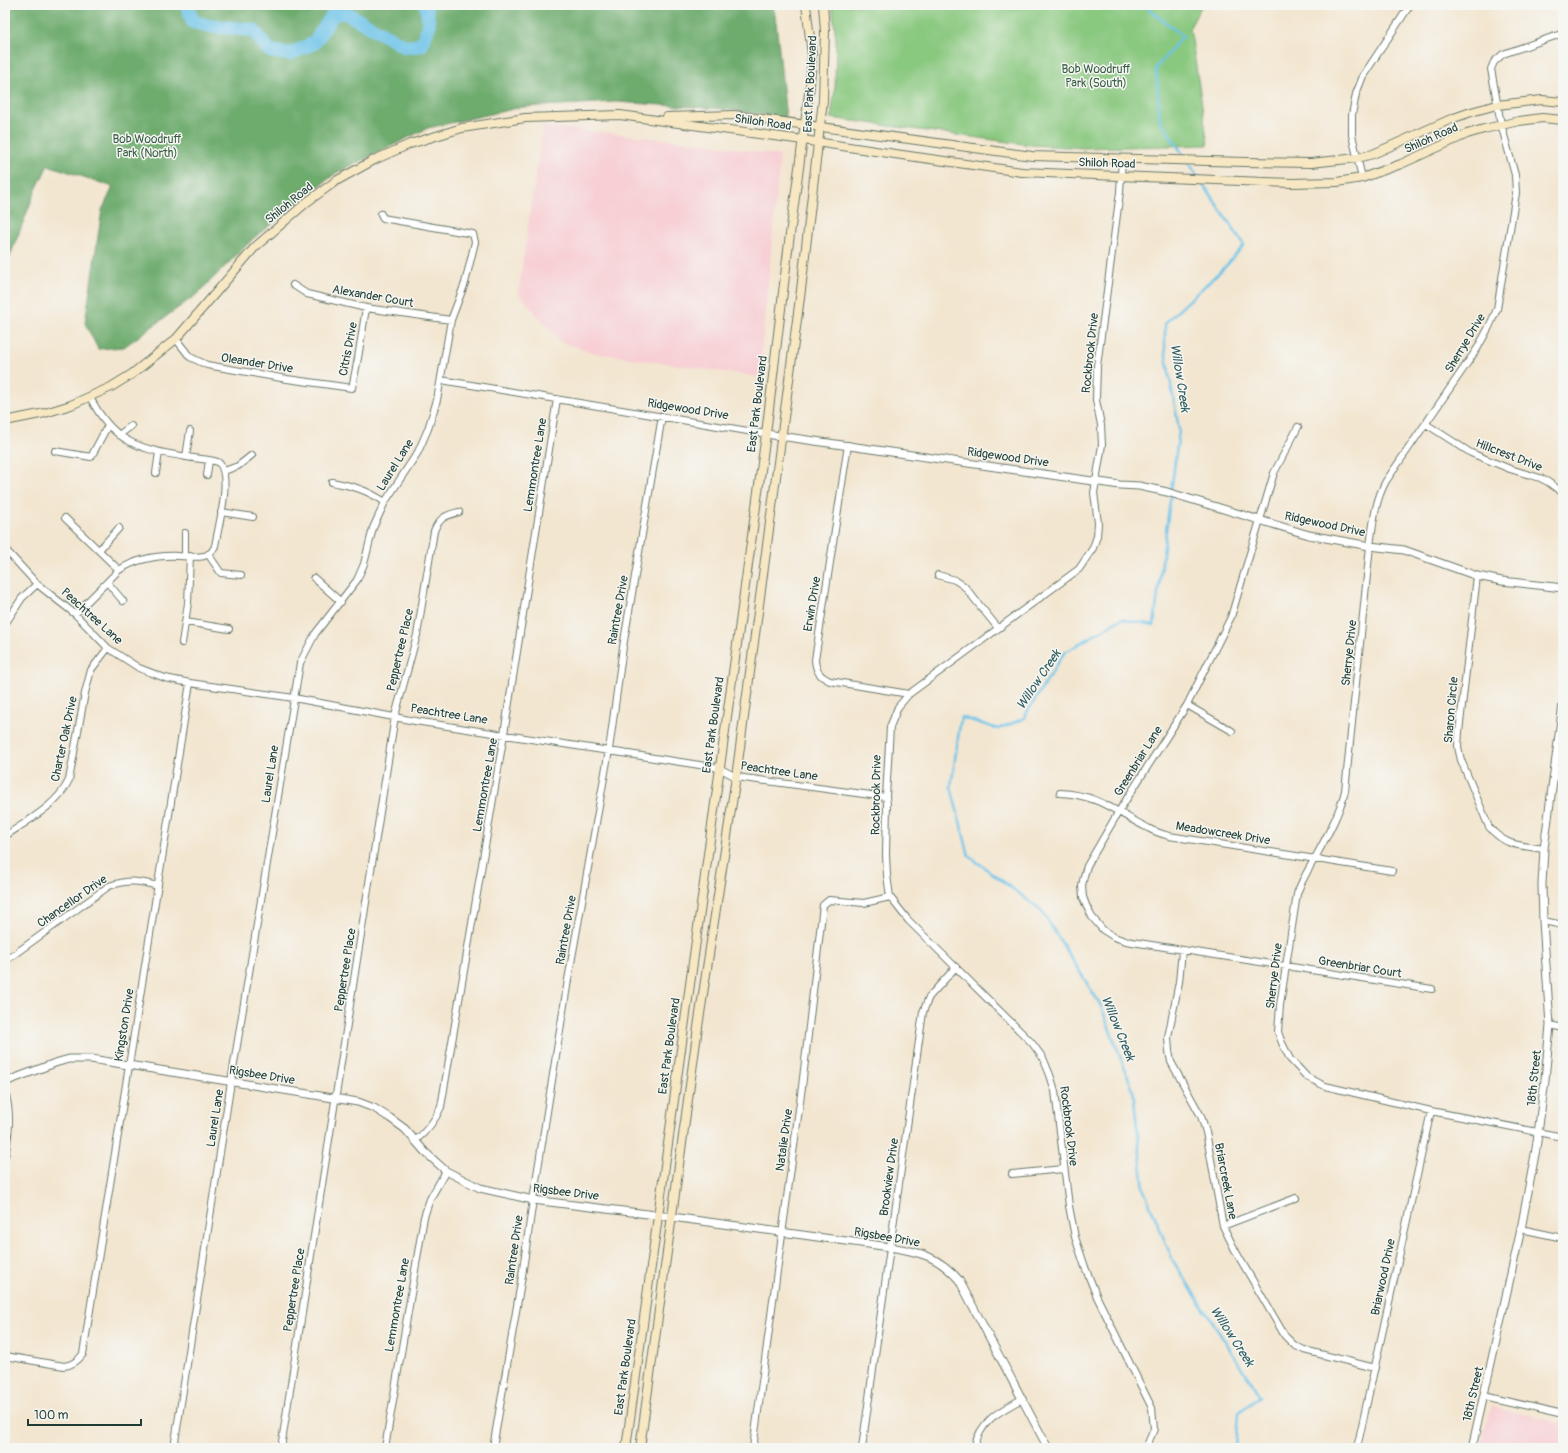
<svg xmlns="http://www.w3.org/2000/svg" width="1568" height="1453" font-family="Pangolin,sans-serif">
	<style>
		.built { fill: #f7cfd4 }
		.green { fill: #89c87f; stroke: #54825a }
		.forest { fill: #6eac6e; stroke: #467451 }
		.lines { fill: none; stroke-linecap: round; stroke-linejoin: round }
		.stream { stroke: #6cc3e9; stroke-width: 2.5 }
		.river { stroke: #6cc3e9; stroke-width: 14 }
		.minor-casing { stroke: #69786b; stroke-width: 8 }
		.tertiary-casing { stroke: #69786b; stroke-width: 9 }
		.secondary-casing { stroke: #69786b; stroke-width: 10 }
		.minor { stroke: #fff; stroke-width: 6 }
		.tertiary { stroke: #fff; stroke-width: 7 }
		.secondary { stroke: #f7e8c3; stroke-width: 8 }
		.labels { text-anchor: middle; stroke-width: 3; stroke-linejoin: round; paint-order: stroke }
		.park-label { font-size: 12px; fill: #3a6047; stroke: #f6f6f2 }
		.street-label { font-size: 12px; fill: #1f3d34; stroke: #f6f6f2 }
		.water-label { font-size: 13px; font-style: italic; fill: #325e61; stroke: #f6f6f2 }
	</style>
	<rect width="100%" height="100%" fill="#f6f6f2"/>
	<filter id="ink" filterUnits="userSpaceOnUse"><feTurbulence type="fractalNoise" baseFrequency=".025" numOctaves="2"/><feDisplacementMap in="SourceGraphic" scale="8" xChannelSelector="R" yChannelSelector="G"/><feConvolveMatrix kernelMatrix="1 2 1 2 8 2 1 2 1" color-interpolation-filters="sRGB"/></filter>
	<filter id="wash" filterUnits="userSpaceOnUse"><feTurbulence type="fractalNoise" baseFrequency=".012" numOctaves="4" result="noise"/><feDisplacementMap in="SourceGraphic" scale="16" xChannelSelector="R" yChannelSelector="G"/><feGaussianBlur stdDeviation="0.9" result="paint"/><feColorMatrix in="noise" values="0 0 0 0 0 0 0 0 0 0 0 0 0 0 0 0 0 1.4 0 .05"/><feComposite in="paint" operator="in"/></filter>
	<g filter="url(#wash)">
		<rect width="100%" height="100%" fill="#f3e6d0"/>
		<path class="built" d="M543 126 710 144 780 156 759 377 594 353 561 342 518 293Z
			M1491 1406 1563 1424V1448H1480Z"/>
		<path class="green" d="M832 5H1202L1190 27 1208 145 1083 148 1031 145 831 118 835 88 836 39Z"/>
		<path class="forest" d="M5 5H773L776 21 786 118 723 109 616 102 522 107 428 128 336 173 255 237 196 295 124 347 98 349 85 323 102 210 113 187 48 165 35 192 5 269Z"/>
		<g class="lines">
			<path class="stream" d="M1143 5 1183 36 1156 68 1160 120 1186 159
				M1189 163 1198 177
				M1201 181 1244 245 1227 265 1165 323V350L1179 430 1154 625 1121 619 1064 653 1023 719 998 729 961 717 951 787 969 856 1041 910 1100 1004 1133 1090 1144 1190 1173 1261 1260 1396 1238 1413 1235 1448"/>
			<path class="river" d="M187 5 193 22 210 26 253 30 270 51 290 54 314 43 334 13H346L406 47 421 45 429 26 426 5"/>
		</g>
	</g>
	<g filter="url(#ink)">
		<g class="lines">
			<defs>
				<path id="minor" d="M1563 34H1561L1503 54 1494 62 1491 69 1501 124 1515 175 1516 193 1497 309 1489 327 1477 349 1386 481C1375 501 1373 523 1370 546L1345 791C1339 815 1327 836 1315 858 1308 870 1301 881 1297 894L1280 1005 1278 1032 1282 1043 1290 1059 1307 1077 1325 1086 1431 1111 1563 1137
					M1122 159 1120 192 1097 366 1096 400 1101 425 1102 445 1094 493 1098 523 1097 536 1093 548 1079 569 909 694 898 707 890 727 886 797 887 804 886 855 887 875 890 897 908 920 1032 1043 1043 1058 1050 1075 1055 1091 1069 1206 1075 1237 1085 1267 1097 1297 1152 1408 1154 1429 1146 1448
					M1362 178 1352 135V115L1356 94 1363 76 1410 5
					M293 285 307 294 366 308 451 320
					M176 339 190 357 207 365 287 379 352 388 358 358 366 308
					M441 380 766 434
					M1426 424 1471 453 1510 469 1540 478 1548 482 1563 493
					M1298 427 1274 473 1231 617 1187 705 1119 811 1087 866 1084 876 1082 886 1083 897 1086 905 1092 917 1103 930 1114 937 1126 941 1432 989
					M119 435 131 426
					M848 445 815 660C816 671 819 676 830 681L909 694
					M55 451 91 457 108 425
					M186 457 190 431
					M224 471 238 466 252 455
					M156 473 159 452
					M207 475 209 460
					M332 482C353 486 367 490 385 502
					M221 512 253 517
					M65 518 119 570
					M5 549 37 584 75 614 108 648 139 668 165 678 190 683 294 698 415 721 719 768 736 777 886 797
					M99 550 119 528
					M208 554 221 573 241 575
					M185 556V533
					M938 575 955 580 964 586 998 628
					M1477 576 1459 732 1458 747 1461 760 1489 827C1506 847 1520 845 1544 849
					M314 578 341 602
					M107 582 123 601
					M75 614 119 570C137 559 157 555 179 556 187 556 196 558 204 556 209 555 213 551 215 546 218 528 233 474 218 462 208 459 197 459 187 457 139 449 113 443 90 397
					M186 622 229 629
					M5 624 22 598 37 584
					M182 643 188 603 190 556
					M1187 705 1232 731
					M1060 793C1100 795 1115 812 1148 828 1155 832 1162 834 1169 836L1392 871
					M5 836C27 821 58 805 69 780L85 693 91 670 108 648
					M1543 921 1563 925
					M1182 951 1179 982 1168 1037 1169 1051 1171 1062 1201 1116 1206 1132 1223 1226 1236 1252 1285 1336 1294 1345 1304 1350 1375 1368
					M5 961 109 886C129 879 138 881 158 886
					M1550 1025 1563 1028
					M415 1141C427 1131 435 1121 441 1107L504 734 557 399
					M1012 1174 1063 1169
					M1223 1226 1296 1198
					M1521 1229 1563 1238
					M5 1356 64 1366C73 1365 78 1361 83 1354L190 683
					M1484 1396 1563 1414
					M174 1448 231 1082 300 663 315 634 357 580 364 564 373 528 385 502 418 452 428 429 437 400 451 320 465 283 475 242 473 234 388 219 383 218 381 214
					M281 1448 395 716 417 635 434 531C439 518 446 515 459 512
					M385 1448 424 1217 430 1199 446 1171
					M493 1448 522 1276 533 1200 568 980 609 750 623 647 662 416
					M753 1448 802 1087 823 905 829 900 864 903 890 897
					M862 1448 923 1012 929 997 956 967
					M974 1448C981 1420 998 1412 1022 1399
					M1357 1448 1431 1111"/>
				<path id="tertiary" d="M766 434 1120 485 1139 486 1167 492 1309 535 1370 546 1404 550 1477 576 1502 581 1563 588
					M5 1082 55 1063 69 1059H91L358 1102 374 1108 390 1118 405 1129 425 1152 446 1171 480 1188 533 1200 672 1217 890 1247C920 1252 938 1256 959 1280L1048 1448
					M5 1094C11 1113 8 1135 5 1154
					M1472 1448 1521 1229 1536 1149 1545 1080 1550 1025 1543 921 1542 884 1544 849 1563 704"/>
				<path id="secondary" d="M667 117 734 115 1032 156 1245 162 1311 163 1357 158 1373 154 1451 119 1471 112 1497 105 1542 100 1563 102
					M5 421 45 413 71 405 111 387 132 374 176 339 255 247 307 202 336 181 374 160 410 144 462 128 525 118 620 115 803 140 895 154 1022 172 1291 183 1337 182 1362 178 1401 164 1467 134 1484 129 1519 121 1542 118 1563 120
					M626 1448 766 434 789 242 810 86 812 55 806 5
					M640 1448 698 1027 736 777 801 290 823 100 825 31 823 5"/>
			</defs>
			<use href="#minor" class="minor-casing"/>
			<use href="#tertiary" class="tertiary-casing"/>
			<use href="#secondary" class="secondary-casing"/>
			<use href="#minor" class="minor"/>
			<use href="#tertiary" class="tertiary"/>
			<use href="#secondary" class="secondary"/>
		</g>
	</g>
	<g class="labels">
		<g class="park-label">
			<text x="1096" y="73">Bob Woodruff<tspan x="1096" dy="14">Park (South)</tspan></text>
			<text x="147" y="143">Bob Woodruff<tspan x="147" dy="14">Park (North)</tspan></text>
		</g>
		<g class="street-label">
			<text transform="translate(810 84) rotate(-87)" y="4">East Park Boulevard</text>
			<text transform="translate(763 122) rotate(8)" y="4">Shiloh Road</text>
			<text transform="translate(1431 138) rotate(-24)" y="4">Shiloh Road</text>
			<text transform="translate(1107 163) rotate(2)" y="4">Shiloh Road</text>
			<text transform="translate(289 203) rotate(-39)" y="4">Shiloh Road</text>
			<text transform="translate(373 296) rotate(10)" y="4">Alexander Court</text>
			<text transform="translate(1465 343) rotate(-59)" y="4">Sherrye Drive</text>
			<text transform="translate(348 349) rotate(-79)" y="4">Citris Drive</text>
			<text transform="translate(1090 353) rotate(-84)" y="4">Rockbrook Drive</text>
			<text transform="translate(257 363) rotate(9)" y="4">Oleander Drive</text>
			<text transform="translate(757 404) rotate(-83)" y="4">East Park Boulevard</text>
			<text transform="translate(688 409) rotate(9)" y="4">Ridgewood Drive</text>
			<text transform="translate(1509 455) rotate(21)" y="4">Hillcrest Drive</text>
			<text transform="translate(1008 457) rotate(8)" y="4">Ridgewood Drive</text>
			<text transform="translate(395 465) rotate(-58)" y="4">Laurel Lane</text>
			<text transform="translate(535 465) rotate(-81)" y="4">Lemmontree Lane</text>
			<text transform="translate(1325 524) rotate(12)" y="4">Ridgewood Drive</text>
			<text transform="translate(812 604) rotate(-81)" y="4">Erwin Drive</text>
			<text transform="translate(618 610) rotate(-80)" y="4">Raintree Drive</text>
			<text transform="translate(92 616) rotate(42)" y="4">Peachtree Lane</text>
			<text transform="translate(400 650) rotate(-77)" y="4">Peppertree Place</text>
			<text transform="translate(1349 653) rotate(-84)" y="4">Sherrye Drive</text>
			<text transform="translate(1451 710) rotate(-85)" y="4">Sharon Circle</text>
			<text transform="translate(449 714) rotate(9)" y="4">Peachtree Lane</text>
			<text transform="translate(713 725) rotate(-82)" y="4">East Park Boulevard</text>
			<text transform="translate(64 739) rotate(-78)" y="4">Charter Oak Drive</text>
			<text transform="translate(1138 761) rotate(-58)" y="4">Greenbriar Lane</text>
			<text transform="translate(779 771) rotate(8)" y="4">Peachtree Lane</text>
			<text transform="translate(270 774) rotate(-81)" y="4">Laurel Lane</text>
			<text transform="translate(485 785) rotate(-80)" y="4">Lemmontree Lane</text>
			<text transform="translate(876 795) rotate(-89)" y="4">Rockbrook Drive</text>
			<text transform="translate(1223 833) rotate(9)" y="4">Meadowcreek Drive</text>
			<text transform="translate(72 901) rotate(-35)" y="4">Chancellor Drive</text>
			<text transform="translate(566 930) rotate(-80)" y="4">Raintree Drive</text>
			<text transform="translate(1360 967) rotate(9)" y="4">Greenbriar Court</text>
			<text transform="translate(345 970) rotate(-81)" y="4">Peppertree Place</text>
			<text transform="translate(1274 976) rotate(-83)" y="4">Sherrye Drive</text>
			<text transform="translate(124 1025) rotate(-81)" y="4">Kingston Drive</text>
			<text transform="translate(669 1046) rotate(-82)" y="4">East Park Boulevard</text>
			<text transform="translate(262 1075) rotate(9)" y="4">Rigsbee Drive</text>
			<text transform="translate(1534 1078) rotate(-84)" y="4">18th Street</text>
			<text transform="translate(215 1118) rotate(-81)" y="4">Laurel Lane</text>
			<text transform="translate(1069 1126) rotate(83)" y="4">Rockbrook Drive</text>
			<text transform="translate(784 1140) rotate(-82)" y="4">Natalie Drive</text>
			<text transform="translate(889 1177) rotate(-82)" y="4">Brookview Drive</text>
			<text transform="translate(1226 1181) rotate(79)" y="4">Briarcreek Lane</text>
			<text transform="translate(566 1192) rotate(7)" y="4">Rigsbee Drive</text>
			<text transform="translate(887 1237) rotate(10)" y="4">Rigsbee Drive</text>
			<text transform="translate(514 1250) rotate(-82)" y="4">Raintree Drive</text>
			<text transform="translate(1383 1277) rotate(-78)" y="4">Briarwood Drive</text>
			<text transform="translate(294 1290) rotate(-81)" y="4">Peppertree Place</text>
			<text transform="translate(397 1305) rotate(-80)" y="4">Lemmontree Lane</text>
			<text transform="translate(625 1367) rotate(-82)" y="4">East Park Boulevard</text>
			<text transform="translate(1473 1394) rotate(-77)" y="4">18th Street</text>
		</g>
		<g class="water-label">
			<text transform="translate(1181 378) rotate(81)" y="5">Willow Creek</text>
			<text transform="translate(1038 679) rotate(-56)" y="5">Willow Creek</text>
			<text transform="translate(1119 1028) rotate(68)" y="5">Willow Creek</text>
			<text transform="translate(1233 1336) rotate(57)" y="5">Willow Creek</text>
		</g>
	</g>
	<rect width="1568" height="1453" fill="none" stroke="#f6f6f2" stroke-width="20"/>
	<path d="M28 1419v6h113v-6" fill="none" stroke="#1f3d34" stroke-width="2"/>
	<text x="34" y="1419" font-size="12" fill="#1f3d34" stroke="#f6f6f2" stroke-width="3" paint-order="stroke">100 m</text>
</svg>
